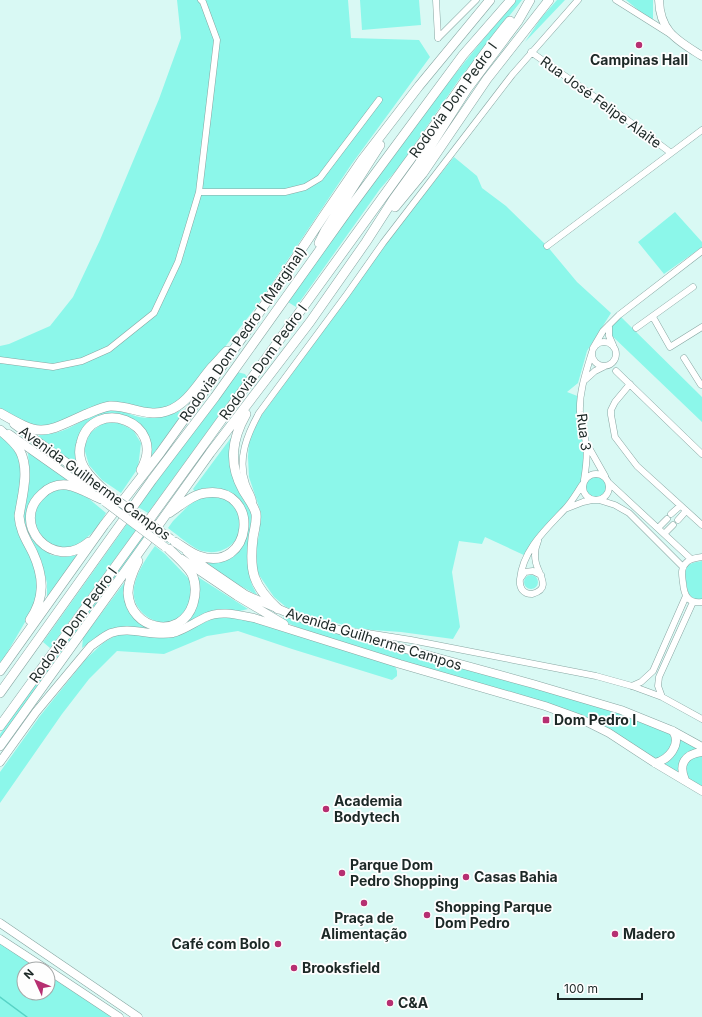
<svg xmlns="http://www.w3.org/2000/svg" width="702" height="1017" font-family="Inter,sans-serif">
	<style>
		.green { fill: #8cf7ea }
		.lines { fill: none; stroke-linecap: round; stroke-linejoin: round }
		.stream { stroke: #58d3c6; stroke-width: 1.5 }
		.minor-casing { stroke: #88a6a2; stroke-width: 7 }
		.major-casing { stroke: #88a6a2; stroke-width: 9 }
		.highway-casing { stroke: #88a6a2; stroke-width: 10 }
		.minor { stroke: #fff; stroke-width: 6 }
		.major { stroke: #fff; stroke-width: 8 }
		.highway { stroke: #fff; stroke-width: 9 }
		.major-bridge-casing { stroke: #88a6a2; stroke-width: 9; stroke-linecap: butt }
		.major-bridge { stroke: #fff; stroke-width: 8 }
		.poi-dot { fill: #b62f71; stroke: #fefefe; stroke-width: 1.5 }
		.labels { text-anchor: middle; stroke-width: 3.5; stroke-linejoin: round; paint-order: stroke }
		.poi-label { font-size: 14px; font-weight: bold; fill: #1c2826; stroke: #fefefe; text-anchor: start }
		.street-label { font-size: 14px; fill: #1c2826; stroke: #fefefe }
	</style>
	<rect width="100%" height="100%" fill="#d9f9f4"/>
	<path class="green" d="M177 0H348L351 38 419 40 430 57 351 165 257 306 181 403 160 412 115 407 57 428 23 426 0 408V346L9 344 50 326 73 297 100 240 159 99 181 38Z
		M360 0H419L421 25 362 30Z
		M516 0H522L460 78 400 166 380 189 296 307 288 302C345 221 401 140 464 63 481 42 499 21 516 0Z
		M557 0H565L525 42 541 18Z
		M626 0H653V22Z
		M454 157 477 176 482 188 506 206 547 246 577 282 611 313 587 351 578 383 567 392 580 397 586 441 584 480 526 556 485 537 482 544 459 541 452 572 460 627 453 639 401 632 359 629 310 616 286 607 274 597 259 575 255 564 256 548 259 535 261 513 249 477 248 457 249 440 261 416 351 293 385 243Z
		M675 212 702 242V247L664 274 638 242Z
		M619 315 702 397V422L608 332Z
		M237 372 245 374 247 377 148 513 138 507Z
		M187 408 151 457C151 437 141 431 128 418L92 421 76 456 78 466 38 436 40 435C44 434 50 434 55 433 73 429 88 415 106 411 121 408 127 414 139 417 157 420 171 415 187 408Z
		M103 423H119L133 430 141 443 138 468 121 493 102 480 89 465 84 448 90 433Z
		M0 433 19 450 22 501 18 534 35 557 42 593 0 665Z
		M233 435 230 456 253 512 248 569 252 585 257 595 228 579 204 561C212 560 223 562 231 558 239 554 244 544 246 536 247 530 249 524 248 518 245 500 225 486 207 488 203 488 199 490 195 492L193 489Z
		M28 453 32 454 71 480 61 481 33 499 32 535 40 546 51 555 64 557 77 555 47 598V583L41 560 26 531 23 516 30 478Z
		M585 486a11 11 0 1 1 22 0a11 11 0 1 1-22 0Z
		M58 489 73 490 88 498 106 513C95 533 89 537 70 549 65 548 56 549 51 546 33 537 30 511 44 497 48 494 54 492 58 489Z
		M210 495C215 496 221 496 225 498 256 514 239 560 202 551 194 549 176 534 168 528L173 521 195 499Z
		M127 524 136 530 50 648 43 642Z
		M143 536 146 538 0 740V734Z
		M155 546 165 554 190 580 193 597 183 615 169 624C163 623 156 622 151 619 119 601 138 569 155 546Z
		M702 561V599C696 600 693 599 689 594 687 590 687 586 686 582 684 566 687 563 702 561Z
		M524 582a7 7 0 1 1 14 0a7 7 0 1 1-14 0Z
		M198 577 248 609 240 611 218 609 206 613 172 631 131 627H118L108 630 82 648 83 638 124 583C124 611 131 611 150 628L185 622 196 609 200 594Z
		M221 616 257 621 395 666 397 671V676L392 680 292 649 238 631 207 636 164 654 117 651 89 679 62 714 0 803V772L40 716 86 659 103 643 118 634 192 627Z
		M286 616 309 625 619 711 673 733 671 749 655 761 625 742 514 695 306 631 283 621V617Z
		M678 735 702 749 691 752 681 776 660 764Z
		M696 756H702V787L689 779 685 770 688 761Z
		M0 941 41 969H24V993H48V974L113 1017H0Z"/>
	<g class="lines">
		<path class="stream" d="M0 997 27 1017"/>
		<defs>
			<path id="minor" d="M436 0 438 38
				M616 0 670 34
				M438 38 476 0
				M531 52 626 119 671 153
				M199 192H285L305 187 320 178 379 100
				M547 246 702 130
				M653 317 670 347 702 327
				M609 325V336L613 345
				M636 328 693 287
				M592 354a12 12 0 1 1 24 0a12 12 0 1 1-24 0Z
				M593 348 603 331 619 315 702 251
				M684 358 701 385H702
				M0 360 53 367 82 361 109 349 154 313 178 262 199 192 217 40 203 2 201 0
				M616 371 702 454
				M585 380 595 371 605 366
				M630 384 615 402 611 410V415L615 437 637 466 702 525
				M588 446 605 476
				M583 487a13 13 0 1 1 26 0a13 13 0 1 1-26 0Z
				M584 480C586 468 588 455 586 443 584 433 581 423 580 412 579 392 586 372 592 352
				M608 482 691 559
				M599 500 615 505 629 513 683 567
				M253 501C252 495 248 490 246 484 237 459 247 435 259 413L347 294 383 243 512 75 578 0
				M565 509 583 502 592 500
				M671 514 680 506
				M678 520 686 511
				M658 528 667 519
				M664 534 673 525
				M538 541C535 548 534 555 536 563 539 575 552 589 532 594 523 594 519 588 520 579L525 572 533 571 541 575
				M702 557C697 558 691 558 687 562 680 568 682 575 683 583 684 595 688 604 702 602
				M520 579C523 550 545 530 564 510 571 503 576 494 582 485
				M353 632 367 633 411 640 596 676 632 686 662 697 702 719
				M632 686 641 682 653 671 686 596
				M662 697 658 686 659 677 693 602"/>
			<path id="major" d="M659 0C660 32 677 40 702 56
				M14 424 93 482
				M9 434 90 491
				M187 552 205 567 246 595 295 616 358 636 533 684 621 710 673 731 702 747
				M182 559 237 596 284 624
				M0 762 36 712 91 646C97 642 104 636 111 633 131 626 152 637 173 633 184 630 195 622 206 617 221 610 238 615 254 618L400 664 545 706 581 719 609 733 655 763 702 791
				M655 763C668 760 682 745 673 731
				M685 780C678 764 685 754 702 752
				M0 923 138 1017
				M0 939 46 969
				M48 970 119 1017"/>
			<path id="highway" d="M395 207 423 173 487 79 549 0
				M319 243 325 231 380 145
				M0 413C42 437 42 434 84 415 92 412 102 407 110 406 129 405 148 418 167 411 187 405 199 382 212 367 217 362 222 356 227 351
				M246 414C232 439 228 463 243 490 247 497 254 505 256 514 257 523 254 530 253 538 249 571 253 586 278 609
				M0 430C7 436 15 442 20 451 30 470 22 496 19 516 20 531 27 541 33 553 44 577 45 598 30 620
				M106 492C100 486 92 479 87 472 80 463 78 453 81 443 92 396 169 421 141 470
				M169 513C180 506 193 494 206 493 262 486 253 574 199 556 190 553 182 546 175 542
				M89 542C53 573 9 523 42 494 49 487 57 484 67 485 79 487 90 494 101 499
				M138 561C133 571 128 582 128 593 130 630 181 641 193 604 196 594 196 583 192 574 187 565 176 556 169 549
				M0 671 104 525 160 453 208 386 251 325 325 214 362 160 419 86 490 0
				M0 693 152 480 215 397 349 209 463 55 511 0
				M0 726 406 165C442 117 472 66 510 21
				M0 746 210 453 310 322 366 242 393 200 419 164 467 89 518 21 530 0"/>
		</defs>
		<use href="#minor" class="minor-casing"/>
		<use href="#major" class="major-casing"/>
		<use href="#highway" class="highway-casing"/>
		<use href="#minor" class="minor"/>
		<use href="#major" class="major"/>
		<use href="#highway" class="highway"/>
		<defs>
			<path id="major-bridge" d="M110 495 171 539
				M105 502 165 547"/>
		</defs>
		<use href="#major-bridge" class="major-bridge-casing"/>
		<use href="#major-bridge" class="major-bridge"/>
	</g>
	<g class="poi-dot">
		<circle cx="639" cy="45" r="4"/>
		<rect x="542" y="716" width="8" height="8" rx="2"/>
		<circle cx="326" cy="809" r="4"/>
		<circle cx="342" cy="873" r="4"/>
		<circle cx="466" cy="877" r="4"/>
		<circle cx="364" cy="903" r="4"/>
		<circle cx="427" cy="915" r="4"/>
		<circle cx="615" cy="934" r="4"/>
		<circle cx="278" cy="944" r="4"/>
		<circle cx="294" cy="968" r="4"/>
		<circle cx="390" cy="1003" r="4"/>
	</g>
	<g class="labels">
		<g class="poi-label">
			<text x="639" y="65" text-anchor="middle">Campinas Hall</text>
			<text x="554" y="725">Dom Pedro I</text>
			<text x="334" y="806">Academia<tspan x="334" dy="16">Bodytech</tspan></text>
			<text x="350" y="870">Parque Dom<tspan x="350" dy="16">Pedro Shopping</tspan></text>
			<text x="474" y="882">Casas Bahia</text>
			<text x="435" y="912">Shopping Parque<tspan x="435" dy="16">Dom Pedro</tspan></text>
			<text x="364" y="923" text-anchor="middle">Praça de<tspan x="364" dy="16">Alimentação</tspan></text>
			<text x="623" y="939">Madero</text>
			<text x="270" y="949" text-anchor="end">Café com Bolo</text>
			<text x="302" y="973">Brooksfield</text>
			<text x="398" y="1008">C&amp;A</text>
		</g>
		<g class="street-label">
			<text transform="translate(453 100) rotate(-54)" y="5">Rodovia Dom Pedro I</text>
			<text transform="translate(601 102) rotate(36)" y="5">Rua José Felipe Alaite</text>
			<text transform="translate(243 334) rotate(-55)" y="5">Rodovia Dom Pedro I (Marginal)</text>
			<text transform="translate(263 362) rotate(-54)" y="5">Rodovia Dom Pedro I</text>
			<text transform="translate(584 432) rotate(83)" y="5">Rua 3</text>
			<text transform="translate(95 483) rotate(36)" y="5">Avenida Guilherme Campos</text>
			<text transform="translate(73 625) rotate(-54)" y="5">Rodovia Dom Pedro I</text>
			<text transform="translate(374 639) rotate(17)" y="5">Avenida Guilherme Campos</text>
		</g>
	</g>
	<g transform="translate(36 981) rotate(314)"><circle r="19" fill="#fefefe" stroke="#a4a8a8"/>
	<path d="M0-3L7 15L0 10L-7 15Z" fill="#b62f71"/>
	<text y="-6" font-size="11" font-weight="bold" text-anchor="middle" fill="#1c2826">N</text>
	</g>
	<path d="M558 993v6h84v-6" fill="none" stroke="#1c2826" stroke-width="2"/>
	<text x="564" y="993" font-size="12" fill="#1c2826" stroke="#fefefe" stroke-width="3" paint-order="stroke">100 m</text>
</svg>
